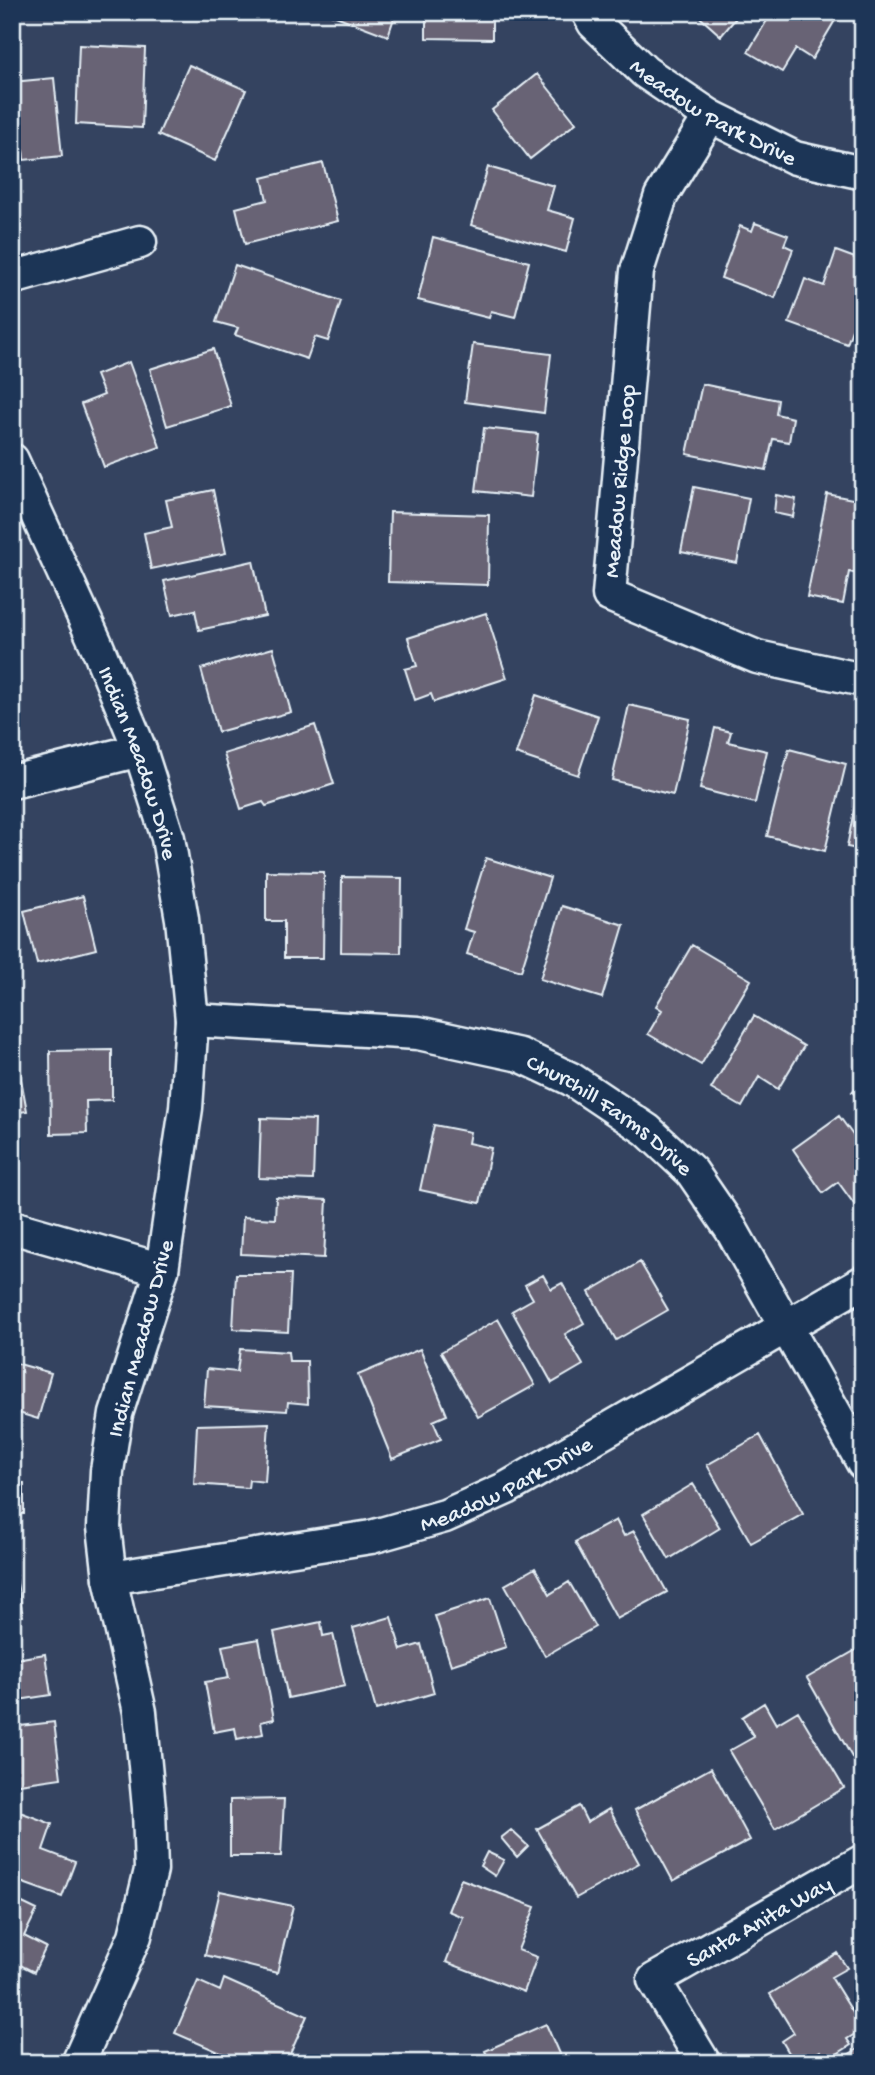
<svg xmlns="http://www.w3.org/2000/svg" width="875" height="2075" font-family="'Gochi Hand',sans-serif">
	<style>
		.building { fill: #686475; stroke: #e8f1f8; stroke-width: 2 }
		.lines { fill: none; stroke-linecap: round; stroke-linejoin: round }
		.minor-casing { stroke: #e8f1f8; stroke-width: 37 }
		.minor { stroke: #1d3557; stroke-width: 32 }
		.labels { text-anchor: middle; stroke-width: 6; stroke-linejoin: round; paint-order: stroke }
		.street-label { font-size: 23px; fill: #e8f1f8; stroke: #1d3557 }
	</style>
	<rect width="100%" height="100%" fill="#344360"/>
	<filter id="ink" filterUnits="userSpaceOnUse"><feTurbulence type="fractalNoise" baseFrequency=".0143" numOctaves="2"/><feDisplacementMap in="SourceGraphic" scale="14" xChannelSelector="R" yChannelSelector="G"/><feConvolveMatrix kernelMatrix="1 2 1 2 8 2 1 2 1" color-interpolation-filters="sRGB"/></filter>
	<g filter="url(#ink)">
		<path class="building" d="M325 12H396L388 36Z
			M426 12H492V39L426 38Z
			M694 12H741L721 36Z
			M772 12H840L812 59 796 49 782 72 748 52Z
			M79 45 145 48 142 128 76 124Z
			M189 65 246 90 215 161 158 135Z
			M537 74 576 123 530 159 492 110Z
			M54 78 62 156 24 160 21 128 12 129V82Z
			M323 163 338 221 245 244 236 208 267 200 262 178Z
			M488 167 554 186 547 210 575 218 566 252 471 225Z
			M755 223 788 235 784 245 793 249 775 298 721 278 740 226 752 231Z
			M433 237 529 262 515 317 491 311 489 318 418 300Z
			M836 251 863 261V299L847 344 789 323 805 279 824 286Z
			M235 265 341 301 328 341 315 337 307 359 235 335 238 328 216 322Z
			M473 344 551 354 544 413 465 402Z
			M213 349 231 406 167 426 150 369Z
			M129 362 160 447 104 467 81 404 104 395 96 375Z
			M702 384 778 400 776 414 793 418 789 442 773 439 766 470 687 454Z
			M484 428 538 434 531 497 476 491Z
			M694 487 749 498 737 563 681 552Z
			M213 490 226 553 151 569 144 533 172 527 166 500Z
			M827 494 863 501V575L849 572 843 604 807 597Z
			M776 495 796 499 793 517 774 513Z
			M390 512 489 515 488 585 388 582Z
			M253 561 265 616 199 630 195 610 172 615 164 581Z
			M486 613 507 678 434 702 431 694 415 700 405 669 417 666 408 638Z
			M273 648 291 712 218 732 201 669Z
			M536 695 598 716 578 775 516 754Z
			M629 705 690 719 673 795 612 780Z
			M315 725 334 784 266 806 263 802 241 809 224 754Z
			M715 728 731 732 728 742 767 751 755 803 700 789Z
			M789 749 846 764 825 851 767 836Z
			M862 768H863V850L847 847Z
			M486 858 550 878 521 971 467 954 474 932 464 929Z
			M266 871 324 872 323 958H284V921H266Z
			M342 877 402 878 401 953 341 952Z
			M83 896 96 949 37 964 24 911Z
			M562 906 624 925 602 998 540 979Z
			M692 945 751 980 701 1065 648 1034 662 1010 656 1006Z
			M754 1016 804 1046 778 1089 759 1077 742 1107 711 1089Z
			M112 1050V1100L86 1101 87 1133 51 1134 50 1051Z
			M17 1058 27 1111 12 1113V1059Z
			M863 1081V1101L852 1092Z
			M839 1116 863 1149V1203L857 1208 838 1182 823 1193 793 1149Z
			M261 1118 315 1120 313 1180 259 1178Z
			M434 1125 470 1132 468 1143 491 1148 480 1203 420 1190Z
			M276 1197 327 1200 324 1258 241 1254 243 1217 275 1219Z
			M640 1262 668 1310 616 1340 589 1292Z
			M236 1274H291L288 1332 233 1329Z
			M543 1275 551 1289 562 1283 584 1323 565 1334 583 1365 552 1383 512 1311 533 1299 525 1285Z
			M498 1319 535 1385 478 1417 441 1352Z
			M240 1349 288 1352 289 1361H307L308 1404 288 1402 287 1411 204 1406 207 1369 237 1372Z
			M420 1349 447 1415 433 1421 441 1439 392 1459 358 1375Z
			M12 1362 51 1373 38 1419 12 1411Z
			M269 1423 265 1482 249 1480 248 1488 194 1484 197 1425Z
			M760 1435 803 1514 751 1543 707 1465Z
			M12 1483H24V1514H12Z
			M693 1484 720 1528 669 1559 643 1514Z
			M616 1520 624 1536 634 1531 667 1592 617 1619 575 1542Z
			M12 1567H14L23 1616 12 1618Z
			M535 1568 550 1594 569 1582 595 1627 545 1656 505 1585Z
			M490 1598 506 1647 451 1665 435 1616Z
			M391 1617 401 1650 421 1644 434 1693 376 1710 353 1628Z
			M321 1622 323 1636 333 1634 345 1686 288 1698 274 1632Z
			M12 1639 16 1659 45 1654 51 1695 12 1701Z
			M259 1639 274 1719 261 1722 263 1734 237 1739 235 1728 214 1732 205 1682 229 1678 222 1646Z
			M863 1646V1772L861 1773 807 1678Z
			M764 1703 776 1724 798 1711 844 1788 775 1829 729 1751 754 1737 742 1717Z
			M54 1722 61 1778 12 1785V1727Z
			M711 1768 750 1840 673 1881 635 1810Z
			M284 1799 281 1856H230V1800Z
			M579 1806 587 1822 609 1809 639 1863 576 1898 537 1829Z
			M12 1809 52 1824 43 1850 75 1862 62 1897 12 1879Z
			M511 1830 528 1846 517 1857 501 1838Z
			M487 1852 504 1860 495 1876 480 1866Z
			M461 1879 535 1907 518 1950 537 1957 524 1992 446 1962 463 1917 448 1911Z
			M220 1891 293 1906 277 1973 205 1955Z
			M12 1898 37 1910 24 1936 46 1947 34 1972 12 1961Z
			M837 1953 847 1968 831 1977 863 2029 847 2039 851 2045 826 2061 820 2051 800 2063H795L782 2041 794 2033 770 1994Z
			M224 1979 307 2016 286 2063H244L175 2033 198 1981 220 1991Z
			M12 1987 22 1992 12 2013Z
			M546 2024 563 2063H490L485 2051Z
			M863 2046V2063H834Z"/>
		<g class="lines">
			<defs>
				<g id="minor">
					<path id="s1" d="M588 12 594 23 645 72 710 116 795 158 863 173"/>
					<path d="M710 116 661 196 637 271 609 595 757 657 863 680"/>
					<path d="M12 278 140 242"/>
					<path id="s2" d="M12 460 97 646 140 750 168 838 182 919 192 1020 186 1108 162 1270 116 1414 107 1471 104 1527 110 1578 140 1712 149 1808 151 1870 135 1936 78 2063"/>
					<path d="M12 782 140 750"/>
					<path id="s3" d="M192 1020 418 1033 520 1055 571 1079 647 1130 692 1172 731 1229 863 1463"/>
					<path d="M12 1227 162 1270"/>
					<path id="s4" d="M110 1578 371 1537 445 1516 507 1488 863 1282"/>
					<path id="s5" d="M704 2063 654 1980 863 1861"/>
				</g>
			</defs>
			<use href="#minor" class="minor-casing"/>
			<use href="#minor" class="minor"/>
		</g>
	</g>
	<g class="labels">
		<g class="street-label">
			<text dy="8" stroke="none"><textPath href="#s1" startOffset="163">Meadow Park Drive</textPath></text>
			<text transform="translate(618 481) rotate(-85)" y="8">Meadow Ridge Loop</text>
			<text dy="8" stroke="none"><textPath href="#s2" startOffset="329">Indian Meadow Drive</textPath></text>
			<text dy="8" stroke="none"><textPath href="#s3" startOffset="439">Churchill Farms Drive</textPath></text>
			<text transform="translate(139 1338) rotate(-75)" y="8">Indian Meadow Drive</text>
			<text dy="8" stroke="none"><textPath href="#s4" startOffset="410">Meadow Park Drive</textPath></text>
			<text dy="8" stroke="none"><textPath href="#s5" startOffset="217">Santa Anita Way</textPath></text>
		</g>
	</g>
	<rect width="875" height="2075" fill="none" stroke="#1d3557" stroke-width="42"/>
	<rect x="21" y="21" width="833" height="2033" fill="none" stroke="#e8f1f8" stroke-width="2.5" filter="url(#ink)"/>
</svg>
